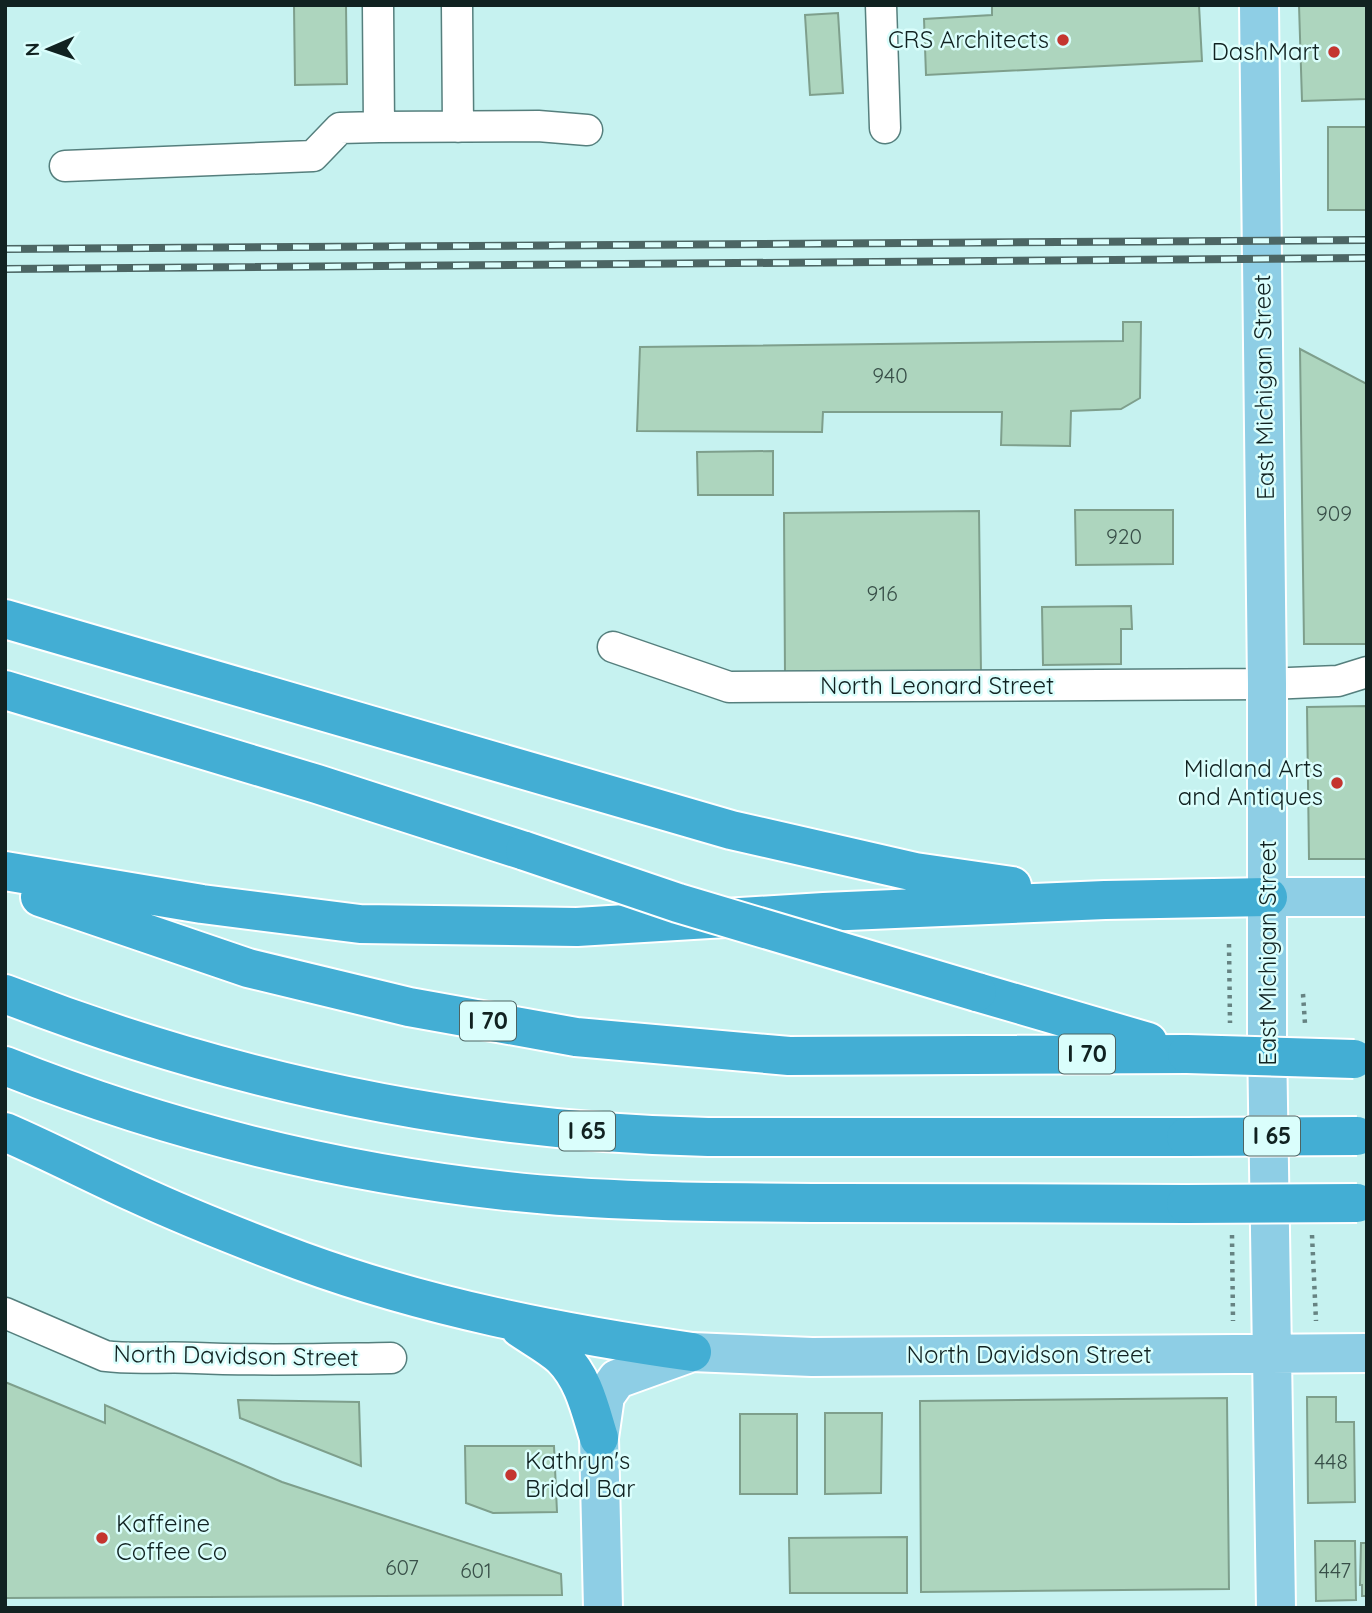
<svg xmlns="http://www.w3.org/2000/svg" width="1372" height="1613" font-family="Quicksand,sans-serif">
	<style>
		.building { fill: #add5be; stroke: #7e9f8c; stroke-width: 2 }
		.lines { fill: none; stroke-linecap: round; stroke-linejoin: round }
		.minor-casing { stroke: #557f7d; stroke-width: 33 }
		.major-casing { stroke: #fff; stroke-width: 42 }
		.highway-casing { stroke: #fff; stroke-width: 42 }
		.path { stroke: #668382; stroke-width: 4.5; stroke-dasharray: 3.5 5; stroke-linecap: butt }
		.minor { stroke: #fff; stroke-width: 30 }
		.major { stroke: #8ecee5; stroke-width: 38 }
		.highway { stroke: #43aed4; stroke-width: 38 }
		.rail-casing { stroke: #4c6664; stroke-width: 8 }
		.rail { stroke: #dafefc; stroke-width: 5; stroke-dasharray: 16; stroke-linecap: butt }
		.highway-bridge-casing { stroke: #fff; stroke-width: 42; stroke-linecap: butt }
		.highway-bridge { stroke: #43aed4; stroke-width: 38 }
		.poi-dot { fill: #c43630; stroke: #dafefc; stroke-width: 2.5 }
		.labels { text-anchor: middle; stroke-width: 5; stroke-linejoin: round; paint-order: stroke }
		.number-label { font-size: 21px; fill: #384f48 }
		.shield { fill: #dafefc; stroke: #4d6463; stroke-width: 2 }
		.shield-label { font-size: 23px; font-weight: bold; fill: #112221 }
		.poi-label { font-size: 24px; fill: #112221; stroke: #dafefc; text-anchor: end }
		.street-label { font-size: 24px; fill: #112221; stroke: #dafefc }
	</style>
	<rect width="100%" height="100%" fill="#c6f2f0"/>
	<path class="building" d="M294 5H346L347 84 295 85Z
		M992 5H1199L1202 61 926 75 924 19 992 15Z
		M1299 5H1367V99L1302 101Z
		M838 13 843 93 810 95 805 15Z
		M1328 127H1367V210H1328Z
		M1123 322H1141L1140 398 1121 409 1071 411 1070 446 1001 445 1002 412H823L822 432 637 431 640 347 1123 341Z
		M1300 349 1367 384V644H1304Z
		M773 451V495H698L697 452Z
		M1075 510H1173V564L1076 565Z
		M979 511 981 675 785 676 784 513Z
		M1131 606 1132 629H1121V664L1043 665 1042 607Z
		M1367 706V859H1309L1307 707Z
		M5 1382 105 1423V1405L282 1482 561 1574 562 1595 5 1598Z
		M1307 1397H1336V1422H1354L1355 1502 1308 1503Z
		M1227 1398 1229 1589 921 1592 920 1401Z
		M238 1400 359 1402 361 1466 240 1418Z
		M825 1413H882L881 1493 825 1494Z
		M740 1414H797V1494H740Z
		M465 1446H554L557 1512 493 1513 466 1503Z
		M907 1537V1593H790L789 1538Z
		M1315 1541H1355L1356 1600 1316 1601Z
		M1361 1543H1367V1596H1362V1585H1360Z"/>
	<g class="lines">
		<defs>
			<path id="minor" d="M378 5 379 127 538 126 587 130
				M457 5 458 127
				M881 5 885 128
				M65 166 313 156 340 128 379 127
				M613 647 729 687 1267 684 1338 681 1367 672
				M5 1313 105 1356C135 1360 166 1356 196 1358 261 1361 326 1359 391 1358"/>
			<path id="major" d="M1259 5 1267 684V1041L1276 1608
				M1268 897H1367
				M603 1608 599 1438 605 1396 617 1379 692 1352 812 1357 1367 1353"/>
			<path id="highway" d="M5 619 731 830 915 872 1012 886
				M5 690 317 784 525 851
				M5 871 202 904 360 924 577 927 824 912 1105 900 1268 897
				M40 897 248 968 409 1007 576 1037 789 1056 1187 1054
				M977 992 1148 1042
				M5 994C231 1082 465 1132 708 1137H1186
				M5 1066C166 1130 334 1172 506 1191 614 1203 722 1202 831 1203 949 1203 1068 1203 1186 1204
				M5 1132C49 1151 91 1173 135 1193 189 1218 245 1240 301 1261 427 1307 559 1333 692 1352
				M520 1328C533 1337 550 1346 562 1357 584 1379 590 1409 599 1438"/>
		</defs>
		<use href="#minor" class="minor-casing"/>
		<use href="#major" class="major-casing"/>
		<use href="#highway" class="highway-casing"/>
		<path class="path" d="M1229 944 1230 1023
			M1303 994 1305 1024
			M1232 1235 1233 1321
			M1312 1235 1316 1321"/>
		<use href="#minor" class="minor"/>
		<use href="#major" class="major"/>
		<use href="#highway" class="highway"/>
		<defs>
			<path id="rail" d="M5 249 1367 240
				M5 269 1367 258"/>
		</defs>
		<use href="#rail" class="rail-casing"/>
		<use href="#rail" class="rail"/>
		<defs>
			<path id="highway-bridge" d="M525 851 678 903 977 992
				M1187 1054 1354 1059
				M1186 1137 1357 1136
				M1186 1204 1357 1203"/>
		</defs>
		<use href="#highway-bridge" class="highway-bridge-casing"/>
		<use href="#highway-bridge" class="highway-bridge"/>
	</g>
	<g class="poi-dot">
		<circle cx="1063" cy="40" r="7"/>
		<circle cx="1334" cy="52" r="7"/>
		<circle cx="1337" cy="783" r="7"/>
		<circle cx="511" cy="1475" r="7"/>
		<circle cx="102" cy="1538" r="7"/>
	</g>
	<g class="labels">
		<g class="number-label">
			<text x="890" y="383">940</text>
			<text x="1334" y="521">909</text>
			<text x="1124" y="544">920</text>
			<text x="882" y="601">916</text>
			<text x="1331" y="1469">448</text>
			<text x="402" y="1575">607</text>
			<text x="476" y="1578">601</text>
			<text x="1335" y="1578">447</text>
		</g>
		<g class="shield">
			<rect x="460" y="1001.5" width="56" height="39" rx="5"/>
			<rect x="1059" y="1034.5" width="56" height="39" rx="5"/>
			<rect x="559" y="1111.5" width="56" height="39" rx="5"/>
			<rect x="1244" y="1116.5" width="56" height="39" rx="5"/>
		</g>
		<g class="shield-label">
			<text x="488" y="1029">I 70</text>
			<text x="1087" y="1062">I 70</text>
			<text x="587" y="1139">I 65</text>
			<text x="1272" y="1144">I 65</text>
		</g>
		<g class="poi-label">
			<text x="1049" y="48">CRS Architects</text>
			<text x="1320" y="60">DashMart</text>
			<text x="1323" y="777">Midland Arts<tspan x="1323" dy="28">and Antiques</tspan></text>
			<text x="525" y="1469" text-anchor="start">Kathryn's<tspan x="525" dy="28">Bridal Bar</tspan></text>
			<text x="116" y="1532" text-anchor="start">Kaffeine<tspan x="116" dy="28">Coffee Co</tspan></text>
		</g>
		<g class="street-label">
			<text transform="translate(1264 387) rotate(-91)" y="8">East Michigan Street</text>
			<text x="937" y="694">North Leonard Street</text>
			<text transform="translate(1268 953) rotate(-90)" y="8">East Michigan Street</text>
			<text x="1029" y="1363">North Davidson Street</text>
			<text transform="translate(236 1356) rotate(1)" y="8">North Davidson Street</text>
		</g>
	</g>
	<rect width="1372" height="1613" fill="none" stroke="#112221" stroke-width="14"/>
	<g transform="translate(49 49) rotate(268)" stroke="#dafefc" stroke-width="5" paint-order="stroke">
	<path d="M0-5L12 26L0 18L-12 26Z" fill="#112221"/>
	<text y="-10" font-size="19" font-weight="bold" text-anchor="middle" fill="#112221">N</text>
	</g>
</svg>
